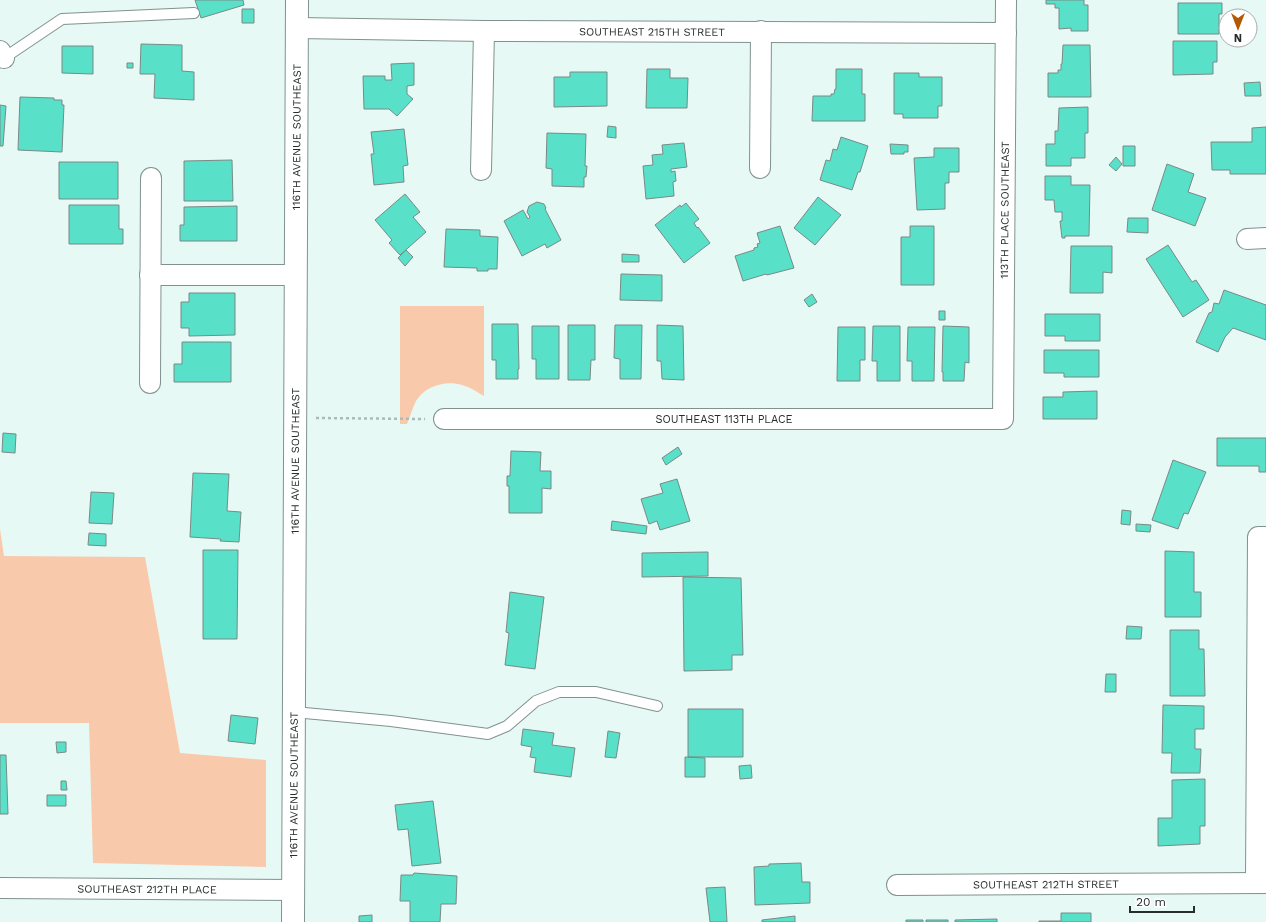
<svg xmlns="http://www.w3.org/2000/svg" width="1266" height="922" font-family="'Work Sans',sans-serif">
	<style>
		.green { fill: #f9c9ac }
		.building { fill: #59e0c8; stroke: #798a86 }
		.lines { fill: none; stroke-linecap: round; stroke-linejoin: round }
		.service-casing { stroke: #81928e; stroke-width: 12 }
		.minor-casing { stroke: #81928e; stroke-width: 22 }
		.secondary-casing { stroke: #81928e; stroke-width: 24 }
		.path { stroke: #adbbb8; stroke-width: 2.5; stroke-dasharray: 3 3; stroke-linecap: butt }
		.service { stroke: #fff; stroke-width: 10 }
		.minor { stroke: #fff; stroke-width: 20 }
		.secondary { stroke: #fff; stroke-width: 22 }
		.labels { text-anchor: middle; stroke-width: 3.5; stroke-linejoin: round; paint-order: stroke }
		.street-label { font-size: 11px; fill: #262d2b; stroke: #fff }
	</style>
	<rect width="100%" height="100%" fill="#e7f9f5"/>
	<path class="green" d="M400 306H484V396C477 392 470 387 462 385 446 380 425 386 416 401 412 409 410 417 407 424H400Z
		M0 529 4 556 145 557 180 753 266 760V867L93 863 89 723H0Z"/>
	<path class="building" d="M195 0H243L244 5 201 18Z
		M1046 0H1084V5H1088V31H1071V28L1059 29V8H1055V4H1046Z
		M1178 3H1222V14H1219V34H1178Z
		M242 9H254V23H242Z
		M1173 41H1217V62H1213V74L1173 75Z
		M141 44 182 45V71L194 72V100L154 98 155 74H140Z
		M1063 45H1090L1091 97H1048V73H1058V70H1061V64H1062Z
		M62 46H93V74L62 73Z
		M127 63H133V68H127Z
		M414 63V85L407 86V94L413 99 397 116 389 109H364L363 76H385V80H392L391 64Z
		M647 69H670V78H688L687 108H646Z
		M836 69H862V94H865V121H812L813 96H831V94H834L835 89H836Z
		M570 72H607V106L554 107V77H570Z
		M894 73H919V77H942V106H938V118H903V114H894Z
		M1260 82 1261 96H1245L1244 83Z
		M20 97 54 98V100H62V105H64L62 152 18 150Z
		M0 105 6 106 3 146H0Z
		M1088 107V133H1085V158H1071V166H1046V144H1055V131H1058L1059 108Z
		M608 126 616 127V138L607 137Z
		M1266 127V174H1230V170H1212L1211 142H1252V128Z
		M404 129 408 165 403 166 404 182 374 185 371 154H374L371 132Z
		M547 133 586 134 585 166H587L586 177H584V187L552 186V169L546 168Z
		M841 137 868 146 860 172H858L852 190 820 180 826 160 830 161 833 149 837 150Z
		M684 143 687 167 671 169V172L675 171 676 181 673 182 674 196 646 199 643 166 653 165 652 155 663 154 662 145Z
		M890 144 908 145V152H904V154H891Z
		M1123 146H1135V166H1123Z
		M934 148H959V172H949V183H945V209L917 210 914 158 934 157Z
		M1116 157 1122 164 1116 171 1109 165Z
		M232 160 233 201H184V161Z
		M59 162H118V199H59Z
		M1167 164 1194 174 1188 192 1206 198 1195 226 1152 210Z
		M1045 176H1071V185H1090L1089 236H1065V238H1062L1060 221H1062V212H1055L1054 200H1045Z
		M405 194 420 212 413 217 426 232 400 255 389 243 392 240 375 220Z
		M818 197 841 215 815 245 794 228Z
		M537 202 544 204 546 208 545 209 561 240 547 248 545 244 522 256 504 221 523 210 528 219 530 217 527 212 529 206Z
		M686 203 699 219 694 223 697 228 698 227 710 243 684 263 655 225 680 205 681 207Z
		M69 205H119V229H123V244H69Z
		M237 206V241H180V225H184V207Z
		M1128 218H1148V233L1127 232Z
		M780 226 794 268 767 275 766 274 743 281 735 256 754 250V248L758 247 757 244 760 243 757 233Z
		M910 226H934V285H901V237H910Z
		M446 229 480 230V236L498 237 497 269H488V271H477V268L444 267Z
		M1168 245 1192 282 1196 280 1209 300 1183 317 1146 259Z
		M1071 246H1112V273L1103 272V293H1070Z
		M406 250 413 257 405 266 398 258Z
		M622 254 639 255V262H622Z
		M621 274 662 275V301L620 300Z
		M1224 290 1266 305V340L1233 328 1225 337 1218 352 1196 342 1209 313 1212 312 1214 303 1219 304Z
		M189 293H235V335L189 336V328H181V302H189Z
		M812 294 817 302 809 307 804 300Z
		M939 311H945V320H939Z
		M1045 314H1100V341H1065V336H1045Z
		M492 324H518L519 369H518V379H496V360H492Z
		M568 325H595V360H591L590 380H568Z
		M615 325H642L641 379H620V359L614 358Z
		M657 325 683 326 684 380 662 379 661 361H657Z
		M532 326H559V379H536V359H532Z
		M873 326H900V381H877V361H872Z
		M943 326 969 327V363L965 362 964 381H943V372H942Z
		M838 327H865V360H860V381H837Z
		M908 327H935L934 381H912V361H907Z
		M182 342H231V382H174V364H182Z
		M1044 350H1099V377H1064V373H1044Z
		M1097 391V419H1043V397H1063V392Z
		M3 433 16 434 15 453 2 452Z
		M1217 438H1266V472H1259V466H1217Z
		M678 447 682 454 666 465 662 458Z
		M511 451 541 452 540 471H551V489L542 488V513H509V486H507V476H510Z
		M1173 460 1206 472 1188 514 1184 513 1178 529 1152 520Z
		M193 473 229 474 227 511 241 512 239 542 220 541 221 539 190 537Z
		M677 479 690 521 660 530 657 521 649 524 641 499 663 493 660 484Z
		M91 492 114 493 112 524 89 523Z
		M1122 510 1131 511 1130 525 1121 524Z
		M612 521 647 526 646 534 611 530Z
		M1136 524 1151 525 1150 532 1136 531Z
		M89 533 106 534V546L88 545Z
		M203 550H238L237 639H203Z
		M1165 551 1194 552V592H1201V617H1165Z
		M708 552V576L642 577V553Z
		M683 577 741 578 743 655H732V670L684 671Z
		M510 592 544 597 535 669 505 665 509 633 506 632Z
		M1127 626 1142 627 1141 639H1126Z
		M1170 630H1199V649H1204L1205 696H1170Z
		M1106 674H1116V692H1105Z
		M1163 705 1204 706V729H1195V749H1201L1200 773H1171L1172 753H1162Z
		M688 709H743V757H688Z
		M231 715 258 718 255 744 228 741Z
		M523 729 554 733 552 745 575 748 571 777 534 772 536 758 530 757 532 747 521 745Z
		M608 731 620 733 616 758 605 757Z
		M56 742H66V752L57 753Z
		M0 755H6L8 814H0Z
		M685 757 705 758V777H685Z
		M751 765 752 778 740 779 739 766Z
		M1205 779V826H1200V844L1158 846V818H1172V780Z
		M61 781H66L67 790H61Z
		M47 795H66V806H47Z
		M433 801 441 863 412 866 408 829 398 830 395 805Z
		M801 863 802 882H810V903L755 905 754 867 769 866V864Z
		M414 873 457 876 456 904H441L440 922H410V901H400L401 875H413Z
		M725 887 727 922H710L706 888Z
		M1061 913H1091V922H1039V921H1061Z
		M372 915V922H359V916Z
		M795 916V922H762V920Z
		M997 919V922H955V920Z
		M906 920H923V922H906Z
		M926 920H948V922H926Z"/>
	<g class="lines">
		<defs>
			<path id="service" d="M4 58 62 19 194 13
				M294 712 391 721 488 734 507 726 536 701 559 692H596L657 706"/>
			<g id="minor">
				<path id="s1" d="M297 28 484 31 1006 33"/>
				<path d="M0 51 4 58"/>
				<path d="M760 168 761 31"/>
				<path d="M481 170 484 31"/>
				<path d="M1247 239 1266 238"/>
				<path d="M150 275H296"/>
				<path d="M150 383 151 178"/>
				<path id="s2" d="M444 419H1003L1006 0"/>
				<path d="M1256 883 1258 537H1266"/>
				<path id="s3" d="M897 885 1266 883"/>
				<path id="s4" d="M0 888 294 890"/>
			</g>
			<g id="secondary">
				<path id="s5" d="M293 922 297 0"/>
			</g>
		</defs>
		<use href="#service" class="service-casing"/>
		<use href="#minor" class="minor-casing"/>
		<use href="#secondary" class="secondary-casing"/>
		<path class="path" d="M316 418 425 419"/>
		<use href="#service" class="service"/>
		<use href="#minor" class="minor"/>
		<use href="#secondary" class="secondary"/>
	</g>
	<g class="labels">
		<g class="street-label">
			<text dy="4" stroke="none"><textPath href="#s1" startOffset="355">SOUTHEAST 215TH STREET</textPath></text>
			<text dy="4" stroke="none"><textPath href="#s5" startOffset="785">116TH AVENUE SOUTHEAST</textPath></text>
			<text dy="4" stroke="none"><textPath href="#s2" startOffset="768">113TH PLACE SOUTHEAST</textPath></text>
			<text dy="4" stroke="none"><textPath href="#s2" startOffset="280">SOUTHEAST 113TH PLACE</textPath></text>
			<text dy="4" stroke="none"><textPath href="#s5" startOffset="461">116TH AVENUE SOUTHEAST</textPath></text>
			<text dy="4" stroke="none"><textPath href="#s5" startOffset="137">116TH AVENUE SOUTHEAST</textPath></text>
			<text dy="4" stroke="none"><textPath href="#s3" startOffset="149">SOUTHEAST 212TH STREET</textPath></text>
			<text dy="4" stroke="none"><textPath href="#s4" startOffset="147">SOUTHEAST 212TH PLACE</textPath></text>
		</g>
	</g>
	<g transform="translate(1238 28) rotate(180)"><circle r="19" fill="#ffffff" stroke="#a8abaa"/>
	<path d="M0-3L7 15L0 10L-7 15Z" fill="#b55803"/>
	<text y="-6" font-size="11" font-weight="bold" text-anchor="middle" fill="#262d2b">N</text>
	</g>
	<path d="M1130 906v6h64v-6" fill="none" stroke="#262d2b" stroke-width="2"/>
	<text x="1136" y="906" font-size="12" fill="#262d2b" stroke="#ffffff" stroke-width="3" paint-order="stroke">20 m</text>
</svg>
